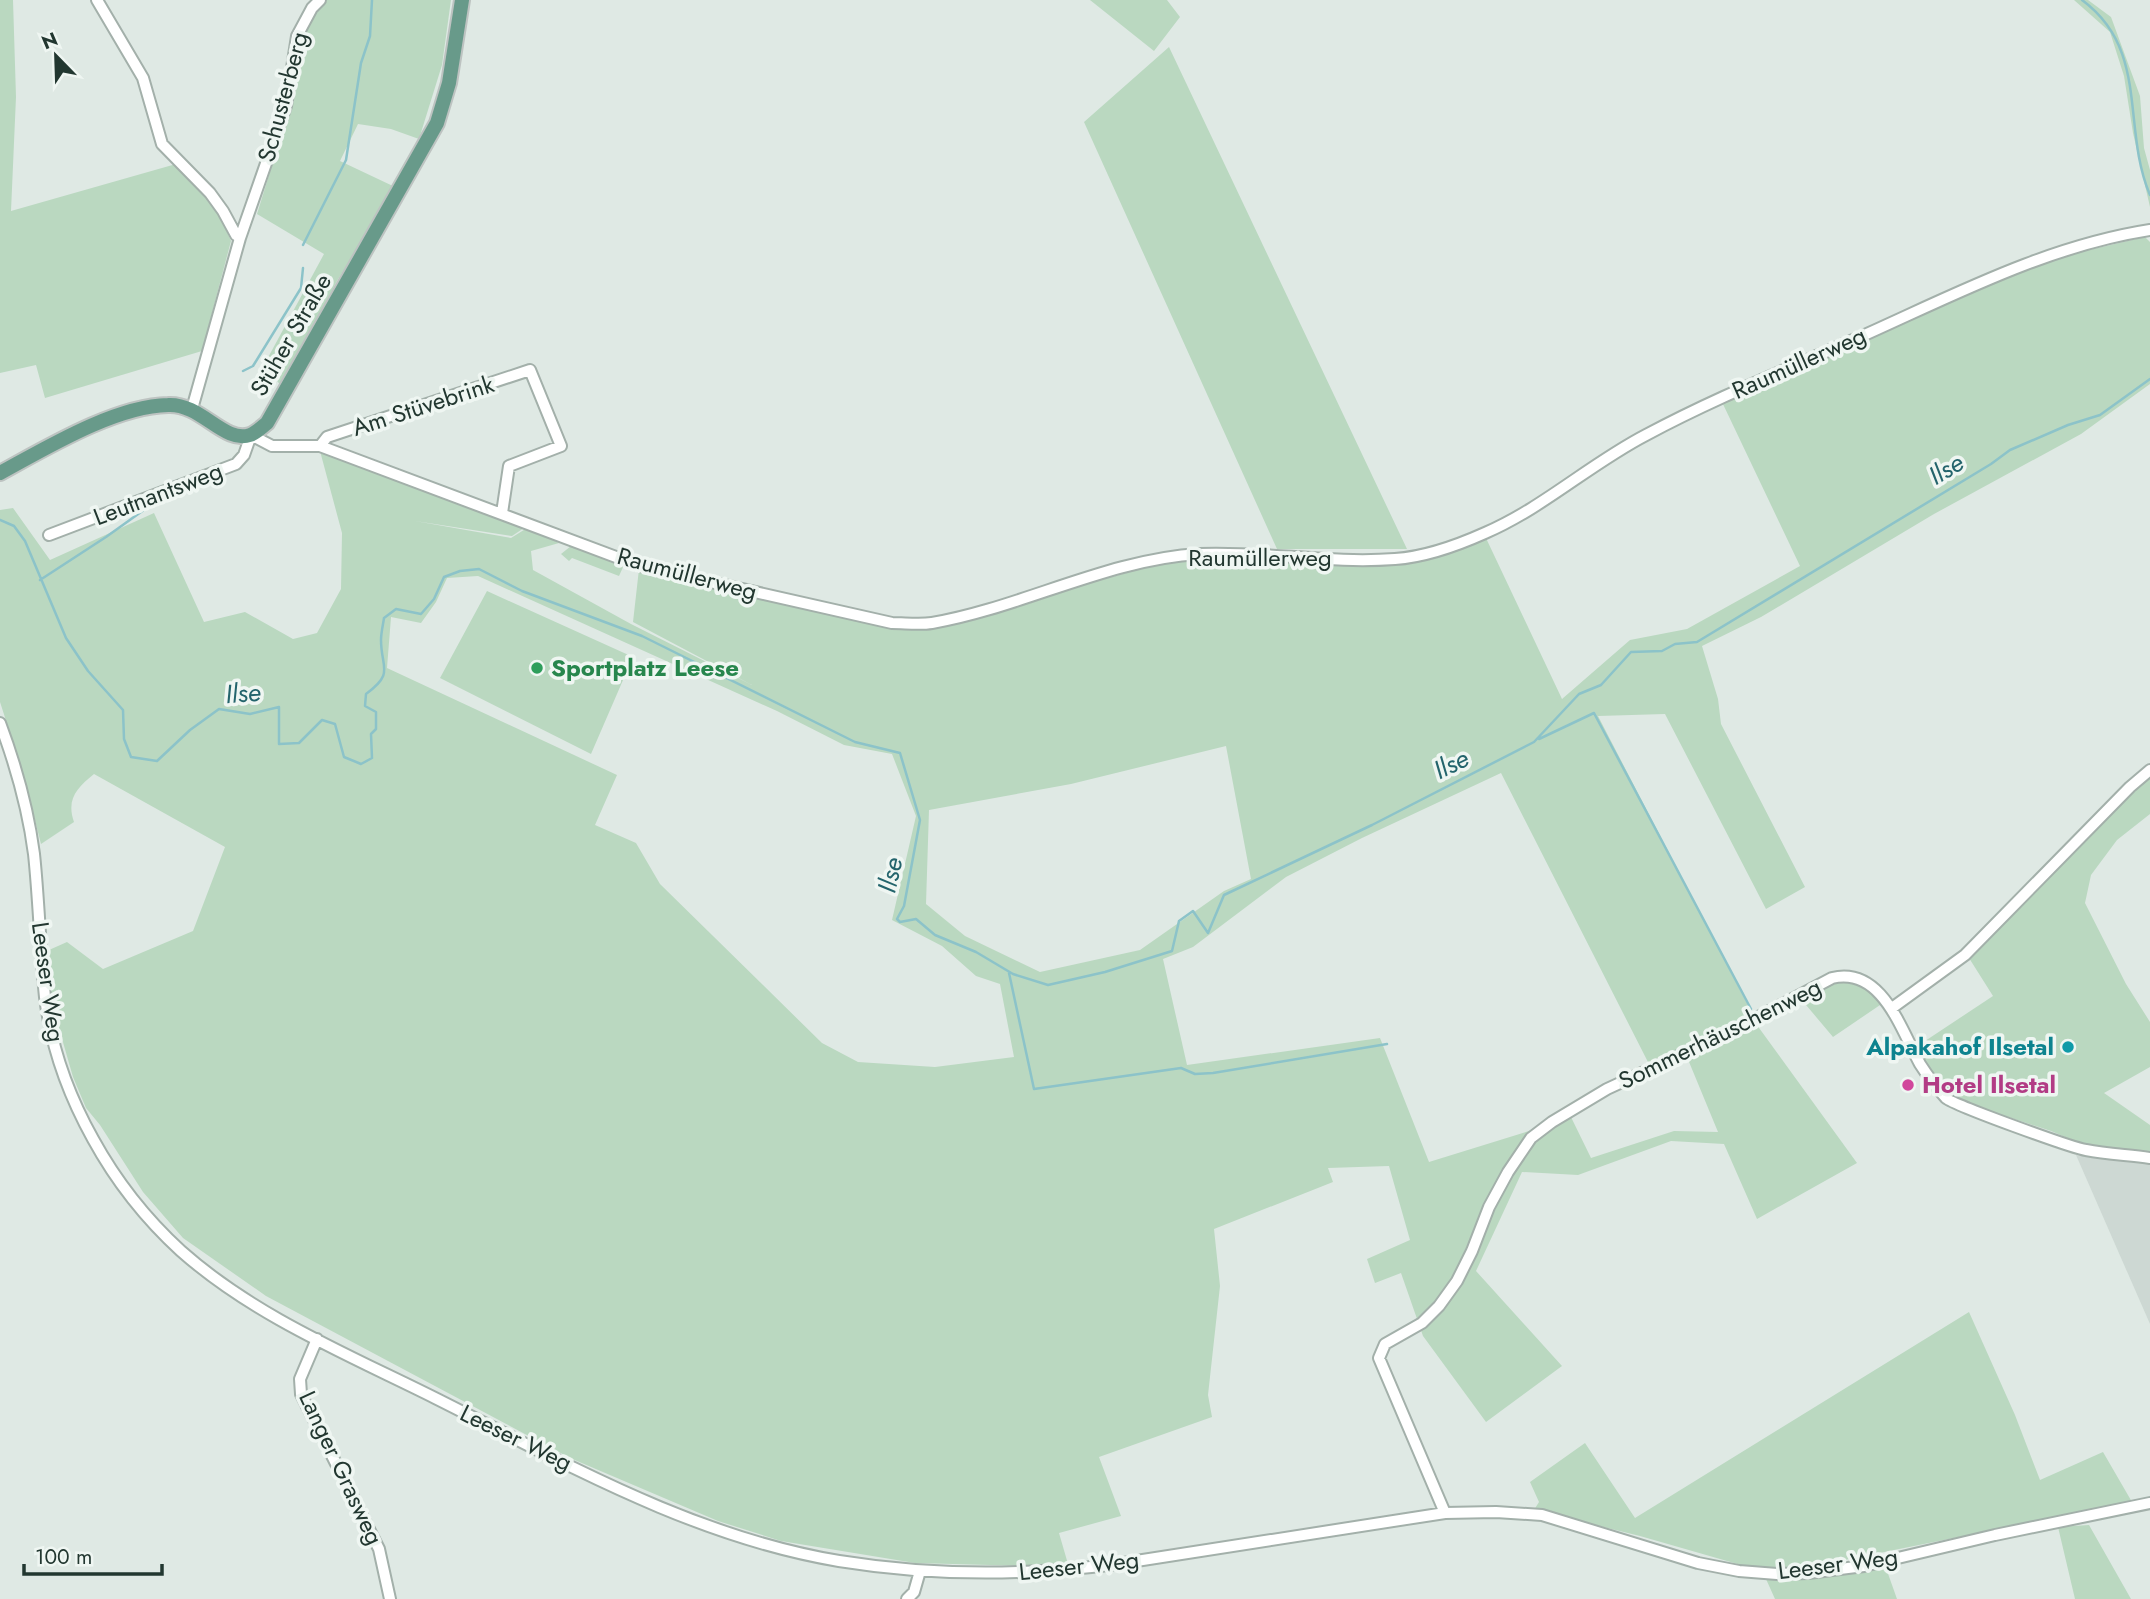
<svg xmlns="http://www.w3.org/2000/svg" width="2150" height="1599" font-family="Jost,sans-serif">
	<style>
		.built { fill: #cdd8d3 }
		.green { fill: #bad8c0; fill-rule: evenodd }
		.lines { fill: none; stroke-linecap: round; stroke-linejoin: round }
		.stream { stroke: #8cc3c9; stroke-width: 2.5 }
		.minor-casing { stroke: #a3b0aa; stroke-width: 14 }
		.major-casing { stroke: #bdc3c1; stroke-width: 18 }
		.minor { stroke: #fff; stroke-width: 10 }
		.major { stroke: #689a8a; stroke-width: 14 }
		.leisure-dot { fill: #2e9e5b; stroke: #eff6f2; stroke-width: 2.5 }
		.culture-dot { fill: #0f9aa8; stroke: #eff6f2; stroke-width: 2.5 }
		.hotel-dot { fill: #d1479c; stroke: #eff6f2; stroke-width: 2.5 }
		.labels { text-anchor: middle; stroke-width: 7; stroke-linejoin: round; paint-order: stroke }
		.street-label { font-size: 24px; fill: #223730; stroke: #eff6f2 }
		.leisure-label { font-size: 24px; font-weight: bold; fill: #27864d; stroke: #eff6f2; text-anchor: start }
		.culture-label { font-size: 24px; font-weight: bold; fill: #0d838f; stroke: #eff6f2; text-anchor: end }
		.hotel-label { font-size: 24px; font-weight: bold; fill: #b23c85; stroke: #eff6f2; text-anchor: start }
		.water-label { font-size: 26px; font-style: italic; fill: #23646c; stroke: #eff6f2 }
	</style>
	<rect width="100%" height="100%" fill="#dfe9e4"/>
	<path class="built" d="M2076 1155 2150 1162V1324Z"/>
	<path class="green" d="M0 0H13L16 97 11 211 176 164 215 204 231 241 202 351 45 398 36 365 0 373Z
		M326 0H451L442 65 419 139 391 129 358 124 340 161 395 187 337 281 282 387 264 365 324 254 257 214 290 107 305 25Z
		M1090 0H1167L1180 17 1154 51Z
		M2074 0H2088L2111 17 2140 96 2144 148 2150 170V207L2133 133 2124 76 2110 32Z
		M1169 47 1407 549H1277L1084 122Z
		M2145 237 2150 242V384L2081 434 1934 514 1761 617 1702 646 1718 699 1721 724 1805 887 1766 909 1665 714 1598 716 1754 1017 1650 1066 1501 773 1362 838 1286 877 1193 947 1163 959 1187 1065 1380 1038 1429 1162 1529 1131 1570 1115 1591 1158 1674 1131 1718 1132 1687 1057 1754 1021 1857 1163 1757 1219 1724 1144 1671 1141 1578 1175 1522 1172 1476 1271 1562 1366 1486 1422 1423 1336 1401 1273 1375 1283 1367 1259 1410 1240 1389 1166 1328 1168 1333 1182 1214 1229 1220 1286 1208 1395 1212 1417 1099 1457 1121 1516 1059 1533 1068 1564 1032 1566 915 1563 781 1541 718 1521 570 1458 266 1296 183 1238 143 1192 100 1125 86 1108 73 1077 50 997 49 950 67 942 103 969 193 931 225 847 94 774C77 788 66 799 74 822L41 844 23 773 0 702V510L13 508 50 560 154 513 204 622 245 612 293 639 317 633 341 589 342 533 320 451 504 518 524 528 512 536 415 521 511 538 527 528 559 543 531 551 533 570 631 624 752 685 633 622 639 569 891 627 1024 601 1159 564 1188 559 1231 557 1395 563 1485 536 1562 699 1630 640 1687 629 1800 566 1722 402 1942 304 2063 256ZM478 576 777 711 844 745 892 754 916 816 892 920 942 946 976 976 1000 984 1014 1057 935 1067 858 1062 822 1043 660 884 636 843 595 825 617 775 387 668 391 617 421 623 436 602 447 578ZM1226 746 1251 879 1224 891 1140 950 1040 972 965 936 926 904 929 810 1071 784Z
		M571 546 624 565 619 576 572 558 569 561 561 554Z
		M487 591 633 657 591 754 440 678Z
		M2150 775V814L2117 840 2091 875 2085 903 2126 984 2150 1022V1067L2104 1093 2150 1125V1155L2084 1145 2051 1131 1951 1098 1936 1081 1916 1047 1993 996 1969 958 2039 889 2132 790Z
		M1846 979 1869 989 1883 1003 1833 1037 1801 999 1834 980Z
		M1969 1312 2015 1415 2040 1480 2103 1452 2132 1502 1810 1567H1748L1640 1536 1534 1510 1539 1502 1530 1482 1585 1443 1635 1518Z
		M2089 1525 2131 1599H2075L2058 1527Z
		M1886 1568 1897 1599H1775L1766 1579H1809Z"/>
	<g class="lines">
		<path class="stream" d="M2082 0C2150 50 2121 127 2150 195
			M303 245 346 160 361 63 370 36 372 0
			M243 371 253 366 301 288 303 268
			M0 520 14 526 25 541 66 638 88 671 123 710 124 739 131 757 157 761 190 730 219 709 250 714 279 707V744L299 743 322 720 335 724 344 757 361 764 372 758 371 734 376 729V712L365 706 366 694C395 673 381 668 381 640 381 633 383 625 384 618L396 609 421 614 434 599 444 577 460 571 479 569 522 591 642 636 855 742 900 753 920 820 904 906 897 919 900 922 916 919 935 935 976 952 1013 974 1048 985 1105 972 1172 951 1179 921 1193 911 1208 933 1224 895 1372 825 1534 742 1579 694 1601 685 1631 652 1662 651 1675 644 1697 642 1991 464 2010 450 2068 425 2100 415 2150 379
			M40 580 106 537 162 497
			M1539 739 1594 713 1751 1009
			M1009 973 1034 1089 1181 1068 1195 1074 1213 1073 1387 1044"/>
		<defs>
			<path id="minor" d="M97 0 143 78 162 144 210 193 223 211 236 235 240 238
				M192 409 240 238 286 106 297 36 312 8 320 0
				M320 446 327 437 530 370 561 446 509 466 502 513
				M49 535 236 464 244 455 251 435 272 446H320L640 566 892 623C905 623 919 625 932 623 1020 608 1109 559 1199 554 1264 551 1330 564 1395 559 1426 557 1456 546 1485 533 1543 508 1590 464 1646 435 1715 398 1788 369 1860 337 1954 295 2047 246 2150 230
				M0 723C16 766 28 808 34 854 39 901 40 949 45 997 51 1046 69 1096 93 1139 116 1181 146 1219 181 1251 254 1316 349 1355 435 1398 565 1463 694 1537 839 1561 932 1576 1024 1576 1117 1564L1445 1513 1496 1512 1542 1515 1698 1563 1739 1571 1777 1574 1808 1573 1864 1566 1995 1535 2150 1503
				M1892 1008 1965 955 2130 787 2150 770
				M317 1339 300 1379 301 1394 379 1549 390 1599
				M1445 1513 1379 1358 1385 1344 1422 1323 1439 1306 1457 1281 1472 1251 1489 1207 1508 1172 1531 1138 1552 1122 1607 1089 1730 1032 1832 978C1882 966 1901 1030 1920 1064 1927 1075 1937 1088 1946 1098 1951 1104 2072 1148 2086 1150 2107 1154 2129 1155 2150 1158
				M907 1599 914 1592 920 1571"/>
			<path id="major" d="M0 473C46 448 115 406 168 405 201 403 224 444 250 435 256 433 262 427 267 423L437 123 449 83 462 0"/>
		</defs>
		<use href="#minor" class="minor-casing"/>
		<use href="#major" class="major-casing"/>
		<use href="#minor" class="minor"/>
		<use href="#major" class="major"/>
	</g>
	<circle class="leisure-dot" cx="537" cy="668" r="7"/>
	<circle class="culture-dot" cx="2068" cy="1047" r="7"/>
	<circle class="hotel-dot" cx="1908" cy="1085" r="7"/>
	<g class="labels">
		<g class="street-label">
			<text transform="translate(283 97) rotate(-75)" y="8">Schusterberg</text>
			<text transform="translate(291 335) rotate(-60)" y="8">Stüher Straße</text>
			<text transform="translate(1799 363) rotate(-24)" y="8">Raumüllerweg</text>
			<text transform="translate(423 406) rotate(-18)" y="8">Am Stüvebrink</text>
			<text transform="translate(158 494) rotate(-21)" y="8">Leutnantsweg</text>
			<text x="1260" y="566">Raumüllerweg</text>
			<text transform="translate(687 574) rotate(15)" y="8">Raumüllerweg</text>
			<text transform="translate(48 982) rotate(82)" y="8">Leeser Weg</text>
			<text transform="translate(1720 1034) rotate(-26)" y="8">Sommerhäuschenweg</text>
			<text transform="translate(516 1438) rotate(26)" y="8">Leeser Weg</text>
			<text transform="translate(341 1468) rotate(65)" y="8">Langer Grasweg</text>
			<text transform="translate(1838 1564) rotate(-7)" y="8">Leeser Weg</text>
			<text transform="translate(1079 1566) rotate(-6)" y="8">Leeser Weg</text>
		</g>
		<g class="leisure-label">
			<text x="551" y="676">Sportplatz Leese</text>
		</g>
		<g class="culture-label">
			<text x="2054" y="1055">Alpakahof Ilsetal</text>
		</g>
		<g class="hotel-label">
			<text x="1922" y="1093">Hotel Ilsetal</text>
		</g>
		<g class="water-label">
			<text transform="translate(1946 469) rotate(-31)" y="9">Ilse</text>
			<text transform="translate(243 693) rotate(-4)" y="9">Ilse</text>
			<text transform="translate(1451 764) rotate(-26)" y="9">Ilse</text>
			<text transform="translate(890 875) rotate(-77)" y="9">Ilse</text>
		</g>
	</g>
	<g transform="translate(56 56) rotate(337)" stroke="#eff6f2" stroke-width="5" paint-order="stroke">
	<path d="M0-5L12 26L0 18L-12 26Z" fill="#223730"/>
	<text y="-10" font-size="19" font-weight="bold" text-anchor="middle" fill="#223730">N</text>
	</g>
	<path d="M24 1564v10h138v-10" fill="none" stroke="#223730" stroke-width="3.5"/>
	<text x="35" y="1564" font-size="21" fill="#223730" stroke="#eff6f2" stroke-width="5" paint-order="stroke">100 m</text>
</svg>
